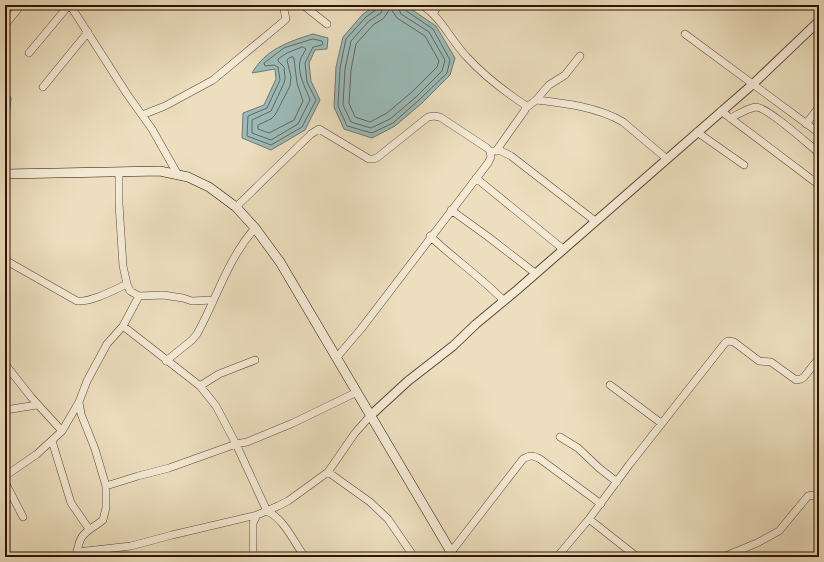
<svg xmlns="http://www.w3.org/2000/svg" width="824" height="562" font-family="'Libre Bodoni',serif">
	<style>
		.water { fill: #9bbbb9; stroke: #70776f }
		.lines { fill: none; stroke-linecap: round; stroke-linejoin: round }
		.shore { stroke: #66665d; stroke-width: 1 }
		.minor-casing { stroke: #5f4530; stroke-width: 8 }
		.tertiary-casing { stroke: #5f4530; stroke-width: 10 }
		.secondary-casing { stroke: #301201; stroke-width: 10 }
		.minor { stroke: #f3ead5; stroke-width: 7 }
		.tertiary { stroke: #f3ead5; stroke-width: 8 }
		.secondary { stroke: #f3ead5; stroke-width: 9 }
	</style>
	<rect width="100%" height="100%" fill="#ecdebe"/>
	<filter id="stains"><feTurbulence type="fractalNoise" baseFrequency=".005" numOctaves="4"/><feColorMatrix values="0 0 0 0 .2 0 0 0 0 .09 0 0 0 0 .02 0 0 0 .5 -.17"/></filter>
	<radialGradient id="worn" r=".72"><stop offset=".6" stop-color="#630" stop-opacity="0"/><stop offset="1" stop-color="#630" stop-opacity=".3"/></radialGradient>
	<path class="water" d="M377 5H405L436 26 455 58 450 75 422 103 395 126 372 138 344 129 334 107 336 67 343 37 363 14Z
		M313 34 328 38 327 49 315 50 309 63 311 81 320 100 305 130 271 150 242 138 243 113 264 105 276 79 275 69 252 73C266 49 288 42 313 34Z
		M5 88 11 98 6 152H5Z"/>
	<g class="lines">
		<path class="shore" d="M378 5 377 9 366 17 346 39 340 68 338 106 347 126 372 133 393 123 419 100 447 73 450 60 433 29 405 10 403 5
			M383 5 381 13 369 21 351 41 345 69 343 105 351 122 371 128 390 119 416 97 442 71 445 60 429 32 401 14 399 9 398 5
			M391 9 397 18 425 36 439 61 437 67 412 92 387 113 370 122 355 117 349 103 351 70 356 44 373 25 384 18 389 10Z
			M313 39 322 41 323 44 322 45 313 47 305 63 307 82 316 100 302 127 271 145 247 136 248 116 267 108 280 80 278 67 274 65 265 66 264 63 284 48Z
			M303 47 306 49C304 53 301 57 300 61 297 74 306 88 310 100L298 124 271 140 252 133V120L271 111 284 83 285 78 284 67 278 61V59L287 53Z
			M293 57 294 59 297 83 303 101 294 120 269 133 258 129V125L271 119 275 115 290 86 291 77 287 60 289 58Z"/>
		<defs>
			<path id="minor" d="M70 5 127 94 152 129 178 175
				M303 5 327 24
				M422 5C441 17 450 39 466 56 483 75 504 91 525 105V110L496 151
				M433 14 438 5
				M5 25 21 5
				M685 34 819 133
				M29 53 69 5
				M43 87 88 32
				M536 100C564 103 598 107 623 122L667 159
				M526 108 536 100 549 85 565 75 580 56
				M721 111 819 185
				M142 115 165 106 213 80 284 21 286 19 283 5
				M730 118C737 115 748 108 756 107 767 107 809 145 819 153
				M806 124 819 107
				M697 132 744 165
				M493 151H501L511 156 595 221
				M119 172V204L123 266 127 284 130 291 139 296 163 295 183 298 192 301 212 300
				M476 178 563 249
				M236 207 311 134 319 129 369 159H374L378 157 428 117 434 116 440 117 487 148 490 151 491 157 488 163 361 329 337 357
				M451 210 487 236 535 273
				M430 236C454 259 481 277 504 301
				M5 260 77 301C92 302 114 290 127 284
				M123 326 200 386 216 406 236 444 267 511C285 520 293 541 305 557
				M166 361 192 340 197 334C217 298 227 260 255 228
				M5 364 31 397 62 431
				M610 385 661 423
				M200 386 219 374 255 360
				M5 410 37 405
				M560 437 578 448 599 468 617 482
				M52 441 71 503 89 529
				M328 472 370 502 388 519 414 557
				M5 476 37 454 62 431 79 402
				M5 482 23 517
				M106 486 138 476 169 468 236 444 247 442 293 423 357 392
				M589 519 637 557
				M77 552 131 546 172 535 257 515
				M451 552 523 459C530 455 533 455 540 459L601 504
				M76 557C80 531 85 534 103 520L106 508V486L95 449 81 414 79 402 87 381 107 344 123 326 139 296
				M253 557V523L257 515 278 506 288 501 328 472 355 433 371 415
				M557 557 589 519 629 465 725 343 728 341 734 342 759 361 771 362 796 380 801 379 804 377 819 358
				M723 557 757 543 779 531 808 496 811 495 819 498"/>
			<path id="tertiary" d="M371 415 408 381 453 346 476 324 517 290 753 84 819 21"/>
			<path id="secondary" d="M5 174 160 171 188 177 209 187 236 207 255 228 280 262 454 557"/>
		</defs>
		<use href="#minor" class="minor-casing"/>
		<use href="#tertiary" class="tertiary-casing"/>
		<use href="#secondary" class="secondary-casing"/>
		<use href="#minor" class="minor"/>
		<use href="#tertiary" class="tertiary"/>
		<use href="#secondary" class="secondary"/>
	</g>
	<rect width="824" height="562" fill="none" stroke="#ecdebe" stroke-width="20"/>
	<rect x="6" y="6" width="812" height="550" fill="none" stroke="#301201" stroke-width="2"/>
	<rect x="10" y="10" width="804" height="542" fill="none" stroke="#301201"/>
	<rect width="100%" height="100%" filter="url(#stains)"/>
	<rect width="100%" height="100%" fill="url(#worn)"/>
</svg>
